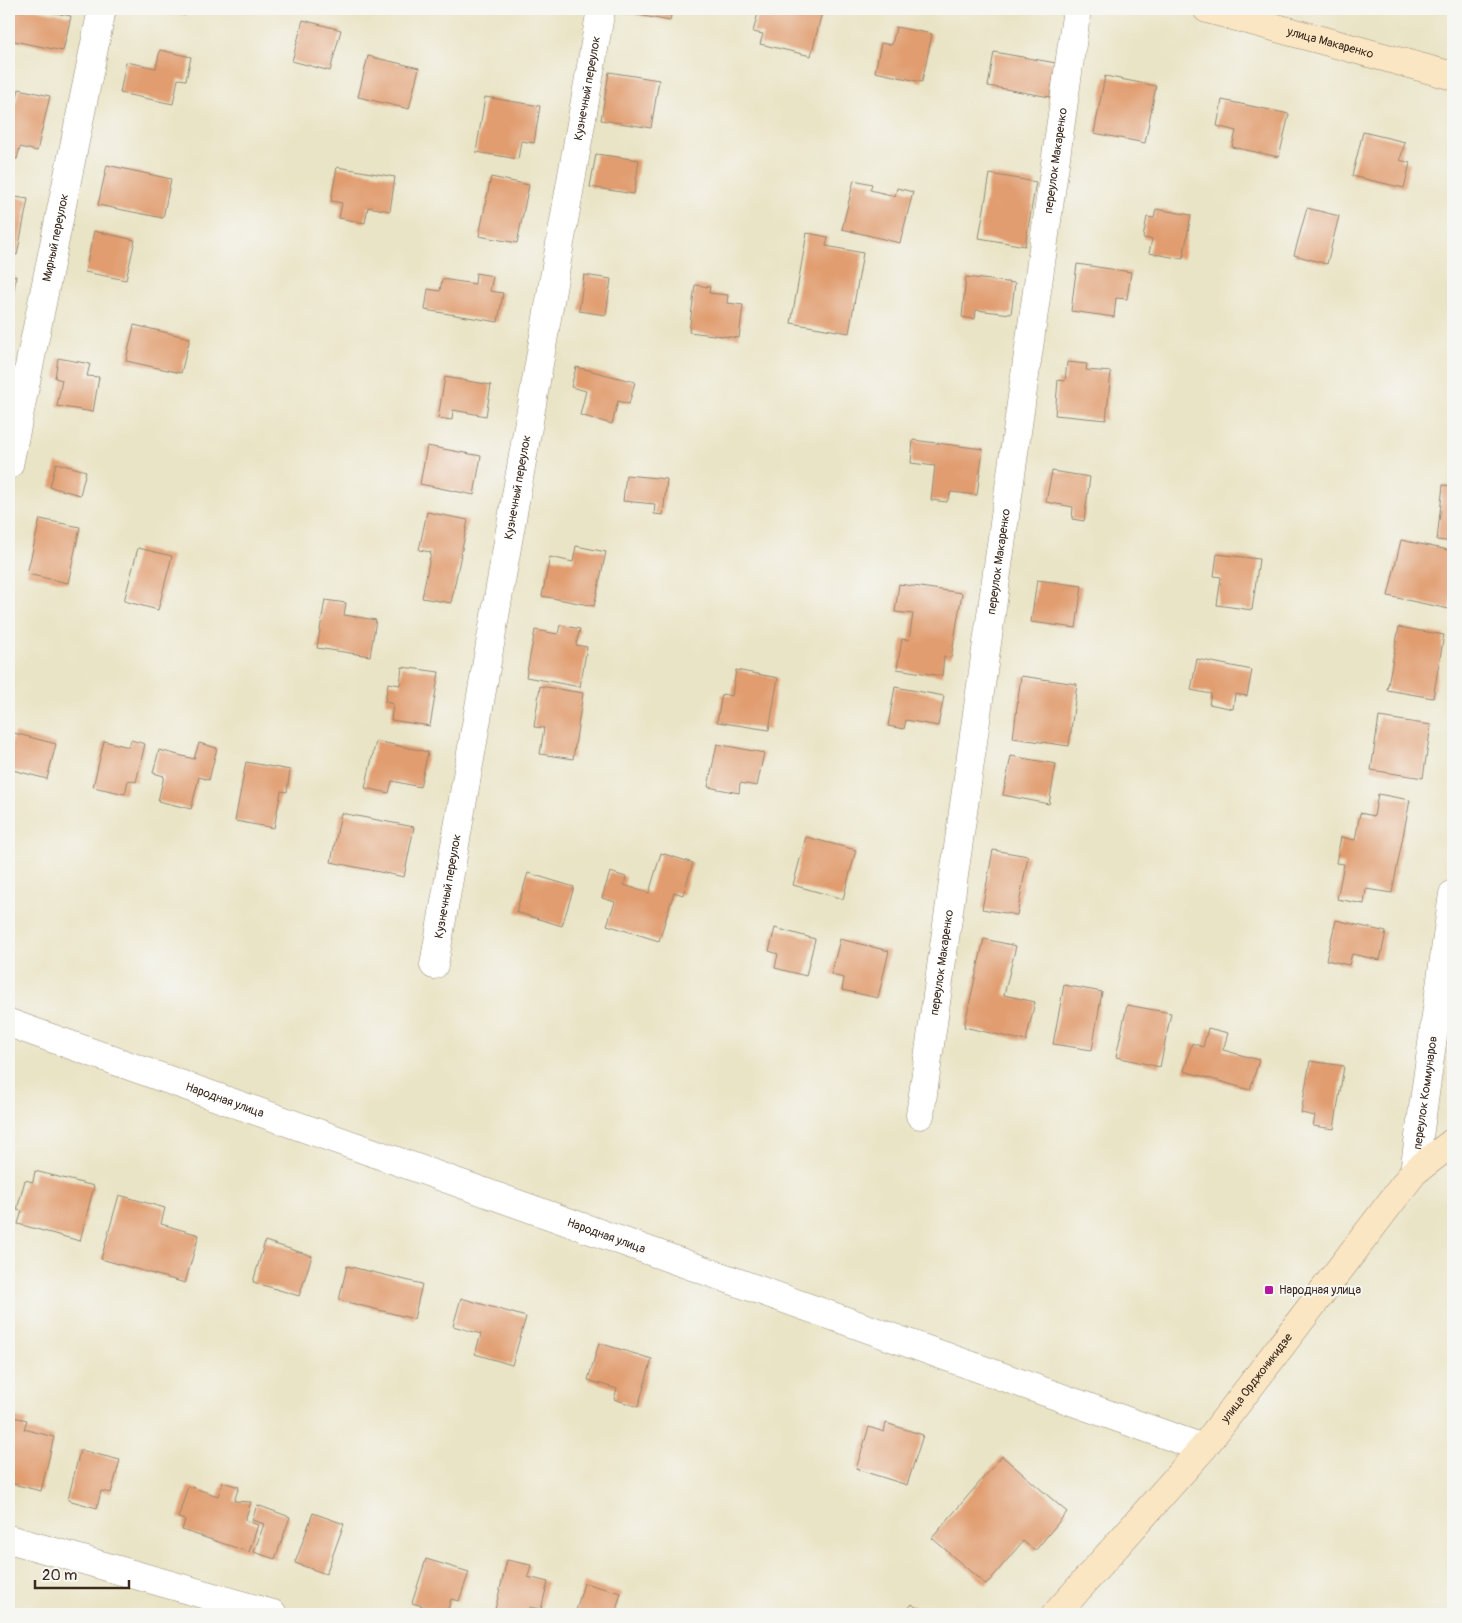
<svg xmlns="http://www.w3.org/2000/svg" width="1462" height="1623" font-family="Pangolin,sans-serif">
	<style>
		.building { fill: #e19d6f }
		.lines { fill: none; stroke-linecap: round; stroke-linejoin: round }
		.minor-casing { stroke: #928772; stroke-width: 29 }
		.secondary-casing { stroke: #928772; stroke-width: 29 }
		.minor { stroke: #fff; stroke-width: 28 }
		.secondary { stroke: #fbe6c4; stroke-width: 28 }
		.poi-dot { fill: #b5179e; stroke: #f6f6f2; stroke-width: 2 }
		.labels { text-anchor: middle; stroke-width: 4; stroke-linejoin: round; paint-order: stroke }
		.street-label { font-size: 12px; fill: #3b2a1e; stroke: #f6f6f2 }
		.poi-label { font-size: 12px; fill: #3b2a1e; stroke: #f6f6f2; text-anchor: start }
	</style>
	<rect width="100%" height="100%" fill="#f6f6f2"/>
	<filter id="ink" filterUnits="userSpaceOnUse"><feTurbulence type="fractalNoise" baseFrequency=".02" numOctaves="2"/><feDisplacementMap in="SourceGraphic" scale="10" xChannelSelector="R" yChannelSelector="G"/><feConvolveMatrix kernelMatrix="1 2 1 2 8 2 1 2 1" color-interpolation-filters="sRGB"/></filter>
	<filter id="wash" filterUnits="userSpaceOnUse"><feTurbulence type="fractalNoise" baseFrequency=".0096" numOctaves="4" result="noise"/><feDisplacementMap in="SourceGraphic" scale="20" xChannelSelector="R" yChannelSelector="G"/><feGaussianBlur stdDeviation="1.12" result="paint"/><feColorMatrix in="noise" values="0 0 0 0 0 0 0 0 0 0 0 0 0 0 0 0 0 1.4 0 .05"/><feComposite in="paint" operator="in"/></filter>
	<g filter="url(#wash)">
		<rect width="100%" height="100%" fill="#eae4c6"/>
		<g id="blocks">
			<path class="building" d="M9 9H34L71 16 63 51 9 40Z
				M158 9H186L185 15Z
				M623 9H672L670 21 622 12Z
				M759 9H808L822 12 811 56 760 44 763 34 753 32Z
				M303 20 341 30 330 71 292 61Z
				M896 27 932 34 922 82 875 72 881 43 892 45Z
				M160 50 191 57 186 80 178 79 173 104 120 93 126 62 156 68Z
				M994 52 1056 63 1050 97 988 86Z
				M368 56 419 68 409 109 358 97Z
				M609 72 659 80 651 128 601 120Z
				M1105 76 1156 86 1145 143 1094 133Z
				M19 89 50 96 37 151 20 147 17 159 9 157V122H11Z
				M485 97 540 106 534 143 521 141 518 159 476 152Z
				M1222 100 1289 114 1279 157 1232 147 1236 131 1217 126Z
				M1363 132 1405 142 1400 160 1410 163 1404 188 1352 176Z
				M596 154 639 160 634 194 590 187Z
				M107 165 171 179 163 218 98 205Z
				M337 167 395 177 390 211 368 207 365 223 339 218 342 203 331 201Z
				M990 174 1036 182 1025 246 979 238Z
				M491 177 529 185 517 243 479 236Z
				M854 180 872 184 870 190 895 196 897 188 913 192 900 243 842 229Z
				M9 196 28 199 17 255 9 253Z
				M1307 208 1339 216 1327 264 1294 255Z
				M1156 209 1191 215 1183 259 1149 253 1152 239 1143 238 1147 217 1154 218Z
				M94 231 135 240 126 280 85 272Z
				M807 233 828 237 826 246 863 253 849 333 791 323Z
				M1077 264 1131 272 1127 299 1116 298 1114 317 1071 311Z
				M476 273 493 276 490 291 503 293 498 322 425 310 428 289 440 291 442 279 475 284Z
				M9 275 16 276 10 311 9 310Z
				M584 275 611 279 606 315 579 311Z
				M966 277 1015 283 1011 314 976 310 975 319 962 317Z
				M695 285 710 287 709 293 728 295 727 303 743 305 739 338 689 332Z
				M1452 319H1453V336H1450Z
				M134 325 190 338 181 373 126 361Z
				M58 358 90 364 87 376 99 377 93 412 57 406 62 380 55 378Z
				M1067 362 1087 364 1086 370 1111 372 1106 420 1055 415 1058 380 1065 381Z
				M576 367 635 382 629 404 618 401 612 424 580 415 586 391 571 387Z
				M445 377 491 385 486 416 453 410 452 420 438 418Z
				M913 440 983 449 977 495 951 492 947 502 931 500 935 466 911 463Z
				M427 446 481 456 474 495 420 484Z
				M56 463 86 471 80 495 50 487Z
				M1052 471 1090 477 1084 521 1072 519 1073 507 1046 502Z
				M626 475 667 479 663 515 654 514 655 504 623 501Z
				M1443 485 1453 486V542L1437 540Z
				M427 512 468 520 451 603 422 598 431 552 419 550Z
				M40 519 80 527 68 583 27 574Z
				M1401 540 1453 551V590L1449 609 1388 596Z
				M576 546 606 552 594 606 542 596 550 557 573 562Z
				M138 548 172 556 158 610 124 601Z
				M1217 554 1259 559 1252 610 1217 605 1221 577 1214 576Z
				M1037 580 1082 586 1076 628 1031 622Z
				M899 584 962 593 951 658 944 657 942 676 897 669 902 639 909 640 913 614 895 612Z
				M325 600 346 603 344 615 376 620 370 656 317 648Z
				M560 625 580 629 576 645 587 647 580 687 526 677 535 630 558 634Z
				M1399 627 1444 635 1433 698 1387 690Z
				M1197 659 1252 670 1247 696 1235 694 1233 709 1209 704 1211 694 1191 690Z
				M402 667 439 672 430 726 391 720 393 704 385 702 388 683 400 685Z
				M736 670 778 678 769 730 717 722 722 694 732 696Z
				M1021 676 1077 684 1069 746 1013 738Z
				M540 686 583 693 573 759 540 754 544 728 534 727Z
				M895 687 944 696 938 726 906 720 904 729 888 726Z
				M1379 717 1431 725 1423 778 1371 770Z
				M14 733 56 744 47 779 9 769V754Z
				M131 740 145 744 136 782 128 780 125 794 93 787 104 741 129 747Z
				M376 741 428 752 420 787 392 781 389 793 365 788Z
				M199 743 217 748 209 780 199 777 191 809 158 801 164 776 153 773 159 750 194 759Z
				M717 744 764 753 757 786 740 783 739 793 708 787Z
				M1011 756 1056 764 1049 804 1003 795Z
				M246 762 290 770 287 792 281 791 274 828 235 821Z
				M1378 794 1410 800 1392 893 1366 889 1364 904 1337 899 1344 864 1336 863 1341 837 1355 840 1360 813 1374 816Z
				M341 813 414 827 404 877 331 862Z
				M806 837 856 850 843 899 793 885Z
				M993 850 1028 856 1017 915 982 909Z
				M661 853 693 863 683 895 674 892 659 941 607 925 615 902 602 898 610 872 626 877 624 885 649 893Z
				M528 873 574 887 562 926 516 912Z
				M1336 920 1386 932 1380 960 1352 954 1349 965 1326 960Z
				M775 928 815 939 806 976 775 968 778 954 769 951Z
				M840 939 889 951 878 998 842 990 844 978 831 975Z
				M984 939 1016 946 1004 995 1035 1002 1026 1041 964 1027Z
				M1064 985 1102 992 1092 1050 1053 1044Z
				M1127 1005 1171 1013 1160 1067 1116 1057Z
				M1208 1028 1228 1033 1223 1050 1259 1060 1250 1090 1184 1071 1192 1043 1203 1047Z
				M1310 1061 1344 1066 1334 1129 1313 1126 1315 1116 1301 1113Z
				M35 1171 94 1186 80 1241 18 1224 22 1211 17 1210 25 1180 33 1182Z
				M119 1195 165 1208 161 1224 199 1235 185 1283 101 1259Z
				M265 1241 312 1256 299 1296 253 1282Z
				M347 1266 422 1284 414 1319 339 1300Z
				M461 1298 526 1317 512 1365 475 1354 481 1334 453 1326Z
				M599 1343 652 1359 638 1407 614 1399 617 1389 588 1380Z
				M9 1416 27 1420 24 1429 54 1437 41 1491 9 1483Z
				M886 1423 923 1435 907 1485 856 1469 869 1427 884 1432Z
				M80 1450 120 1460 111 1493 101 1491 97 1508 68 1500Z
				M1002 1456 1067 1512 1035 1551 1023 1541 986 1585 932 1538Z
				M223 1482 239 1487 234 1501 251 1502 245 1520 258 1525 249 1552 182 1530 185 1520 178 1518 188 1486 218 1496Z
				M257 1505 290 1517 275 1559 254 1552 264 1524 252 1520Z
				M313 1513 344 1524 326 1574 295 1563Z
				M426 1559 469 1572 459 1601 451 1599 447 1613 412 1603Z
				M507 1560 531 1565 528 1577 548 1582 541 1609 530 1607 528 1614H494Z
				M584 1583 621 1593 615 1614H575Z
				M912 1604 924 1614H904Z"/>
		</g>
	</g>
	<g filter="url(#ink)">
		<use href="#blocks" fill-opacity="0" stroke="#928772" stroke-width="1"/>
		<g class="lines">
			<defs>
				<g id="minor">
					<path id="s1" d="M9 465 102 9"/>
					<path id="s2" d="M434 965 601 9"/>
					<path id="s3" d="M9 1023 1203 1448"/>
					<path id="s4" d="M920 1115 1077 9"/>
					<path id="s5" d="M1414 1172 1453 894"/>
					<path d="M9 1539 273 1614"/>
				</g>
				<g id="secondary">
					<path id="s6" d="M1207 9 1453 76"/>
					<path id="s7" d="M1056 1614 1203 1448 1414 1172 1453 1142"/>
				</g>
			</defs>
			<use href="#minor" class="minor-casing"/>
			<use href="#secondary" class="secondary-casing"/>
			<use href="#minor" class="minor"/>
			<use href="#secondary" class="secondary"/>
		</g>
	</g>
	<rect class="poi-dot" x="1264" y="1285" width="10" height="10" rx="2.5"/>
	<g class="labels">
		<g class="street-label">
			<text dy="4" stroke="none"><textPath href="#s6" startOffset="128">улица Макаренко</textPath></text>
			<text dy="4" stroke="none"><textPath href="#s2" startOffset="890">Кузнечный переулок</textPath></text>
			<text dy="4" stroke="none"><textPath href="#s4" startOffset="964">переулок Макаренко</textPath></text>
			<text dy="4" stroke="none"><textPath href="#s1" startOffset="232">Мирный переулок</textPath></text>
			<text dy="4" stroke="none"><textPath href="#s2" startOffset="485">Кузнечный переулок</textPath></text>
			<text dy="4" stroke="none"><textPath href="#s4" startOffset="559">переулок Макаренко</textPath></text>
			<text dy="4" stroke="none"><textPath href="#s2" startOffset="80">Кузнечный переулок</textPath></text>
			<text dy="4" stroke="none"><textPath href="#s4" startOffset="154">переулок Макаренко</textPath></text>
			<text dy="4" stroke="none"><textPath href="#s5" startOffset="80">переулок Коммунаров</textPath></text>
			<text dy="4" stroke="none"><textPath href="#s3" startOffset="229">Народная улица</textPath></text>
			<text dy="4" stroke="none"><textPath href="#s3" startOffset="634">Народная улица</textPath></text>
			<text dy="4" stroke="none"><textPath href="#s7" startOffset="310">улица Орджоникидзе</textPath></text>
		</g>
		<g class="poi-label">
			<text x="1279" y="1294">Народная улица</text>
		</g>
	</g>
	<rect width="1462" height="1623" fill="none" stroke="#f6f6f2" stroke-width="30"/>
	<path d="M35 1580v8h94v-8" fill="none" stroke="#3b2a1e" stroke-width="2.5"/>
	<text x="42" y="1580" font-size="15" fill="#3b2a1e" stroke="#f6f6f2" stroke-width="4" paint-order="stroke">20 m</text>
</svg>
